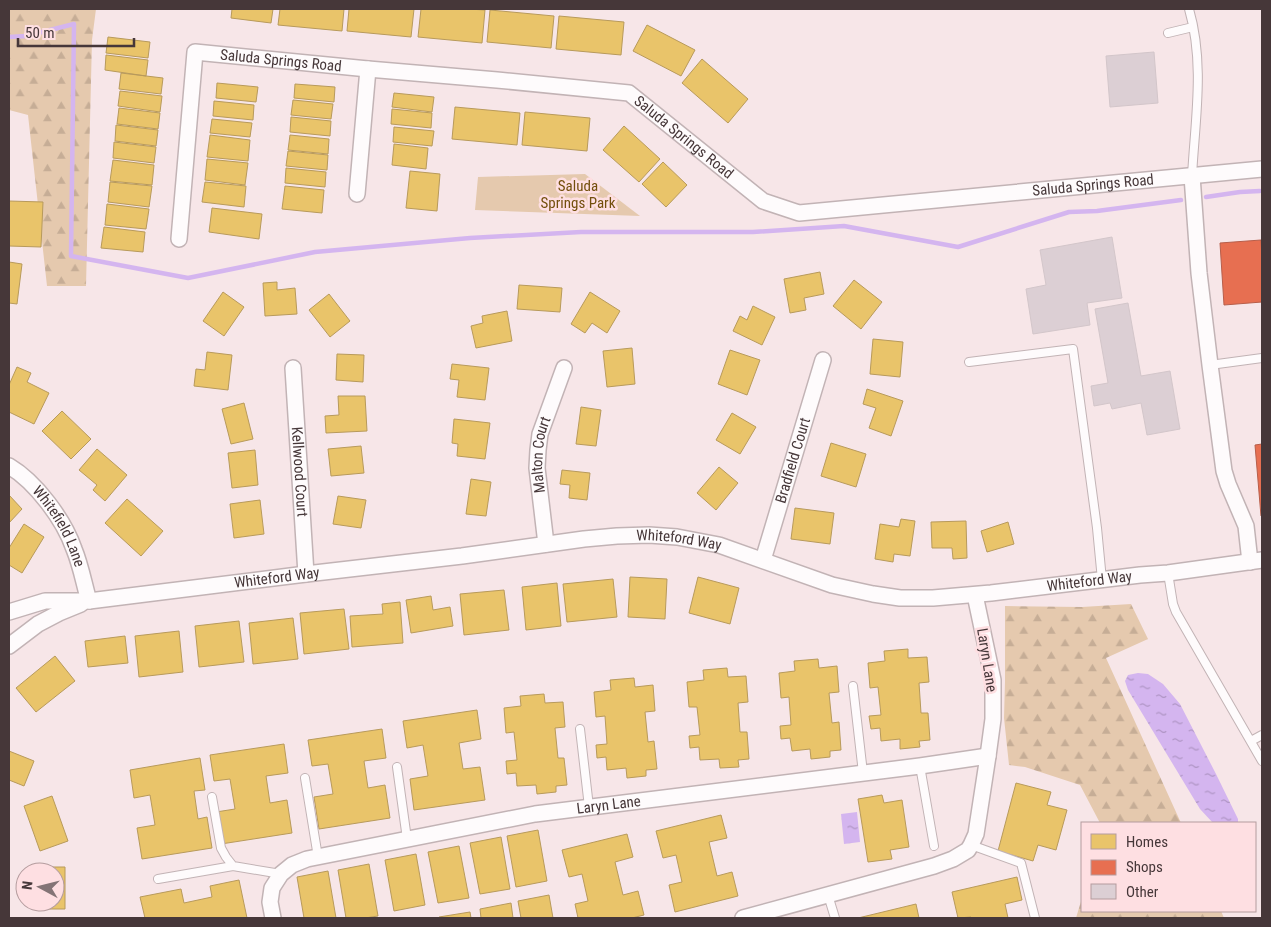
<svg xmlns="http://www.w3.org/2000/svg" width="1271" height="927" font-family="'Roboto Condensed',sans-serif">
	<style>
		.forest { fill: url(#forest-firs) }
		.park { fill: #e5c9ae }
		.water { fill: url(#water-ripples) }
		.homes { fill: #e9c46a; stroke: #b89a5b }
		.shops { fill: #e76f51; stroke: #b75e4a }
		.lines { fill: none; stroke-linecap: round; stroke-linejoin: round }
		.stream { stroke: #d4b5ef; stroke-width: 4.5 }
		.building { fill: #dccfd4; stroke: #d3c6ca }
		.lane-casing { stroke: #c2b3b5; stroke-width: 10 }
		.street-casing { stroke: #c2b3b5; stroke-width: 18 }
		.lane { stroke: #fefbfc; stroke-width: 8 }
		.street { stroke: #fefbfc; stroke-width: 15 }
		.labels { text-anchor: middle; stroke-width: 5; stroke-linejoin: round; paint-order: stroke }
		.street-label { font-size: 15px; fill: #463739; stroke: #fedfe2 }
		.park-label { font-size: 15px; fill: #734f0c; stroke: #fedfe2 }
	</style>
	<defs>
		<pattern id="forest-firs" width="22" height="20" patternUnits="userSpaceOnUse" patternTransform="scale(1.25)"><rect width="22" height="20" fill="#e5c9ae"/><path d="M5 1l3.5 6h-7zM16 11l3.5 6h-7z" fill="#c6ad96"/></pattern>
		<pattern id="water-ripples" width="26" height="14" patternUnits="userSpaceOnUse" patternTransform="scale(1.25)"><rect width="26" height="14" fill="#d4b5ef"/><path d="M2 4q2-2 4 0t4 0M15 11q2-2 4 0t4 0" fill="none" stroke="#ae94c3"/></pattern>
	</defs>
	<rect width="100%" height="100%" fill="#f7e6e8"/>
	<path class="forest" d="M9 9H96L92 40 86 286H47L28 115 9 110Z
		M1131 604 1148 639 1106 658 1181 823H1100L1080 785 1025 767 1009 765 1004 718 1005 681V606L1082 607Z
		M1082 898V911H1221L1224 918H1076Z"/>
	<path class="park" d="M585 174 640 216 475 210 478 177Z"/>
	<path class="water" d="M1138 673 1148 674 1163 684 1180 704 1216 774 1238 819V823H1213L1200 809 1128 690 1125 681 1128 675Z
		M857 812 860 842 844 844 841 814Z"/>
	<path class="homes" d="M232 9H273L271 23 231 18Z
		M280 9H344L342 31 278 25Z
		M349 9H414L411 37 347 31Z
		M421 9H468L485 10 482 43 418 37Z
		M490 10 554 16 551 48 487 42Z
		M559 16 624 22 621 55 556 49Z
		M647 25 695 50 681 76 633 51Z
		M108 37 150 42 148 58 106 53Z
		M106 55 148 60 146 76 105 70Z
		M702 59 748 99 728 123 682 83Z
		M121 73 163 78 161 94 119 89Z
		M217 83 258 87 256 102 216 98Z
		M295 84 335 87 334 102 294 98Z
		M120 91 162 96 160 112 118 106Z
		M394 93 434 97 432 112 392 107Z
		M293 100 333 104 331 119 291 115Z
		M214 101 254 105 253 120 213 116Z
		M455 107 520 113 517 145 452 139Z
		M119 108 160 113 158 129 117 124Z
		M392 109 432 113 431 128 391 124Z
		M525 112 590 118 587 151 522 145Z
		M291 117 331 121 330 136 290 132Z
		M212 119 252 123 250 137 210 133Z
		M116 125 158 130 156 146 115 141Z
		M624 126 660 159 639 182 603 150Z
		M394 127 434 131 432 146 393 142Z
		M210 135 250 140 248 161 207 157Z
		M290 135 329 139 328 154 288 150Z
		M114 142 156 147 154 163 113 158Z
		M394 144 428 148 426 169 392 165Z
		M288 151 328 155 327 170 286 166Z
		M207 159 248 163 245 185 205 180Z
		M113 160 154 165 152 185 110 181Z
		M663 162 687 185 666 207 642 184Z
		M286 168 326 172 325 187 285 183Z
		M410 171 440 174 437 211 406 208Z
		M110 182 152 186 149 207 108 202Z
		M205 182 246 186 244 207 202 202Z
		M285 186 324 190 322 213 282 209Z
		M9 201 43 202 41 247 9 246Z
		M107 204 149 209 146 229 105 225Z
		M212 208 262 214 259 239 209 232Z
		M104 227 145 232 143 252 101 248Z
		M9 262 22 264 17 304 9 303Z
		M820 272 824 294 804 298 806 310 790 313 784 279Z
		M854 280 882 302 861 329 833 306Z
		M277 282V290L295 288 297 314 265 316 263 283Z
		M519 285 562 288 560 312 517 309Z
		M223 292 244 307 224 336 203 321Z
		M590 292 620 311 607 333 592 323 585 333 571 324Z
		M329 294 350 321 330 337 309 310Z
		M753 306 775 317 762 345 733 331 740 316 747 320Z
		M507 311 512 341 476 348 471 326 483 323 482 316Z
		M873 339 903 342 900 377 870 374Z
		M632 348 635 384 607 387 603 351Z
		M730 350 760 360 747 395 718 384Z
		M207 352 232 355 228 390 194 386 196 369 205 370Z
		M337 354 364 355 363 382 336 380Z
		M452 364 489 368 485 400 457 397 459 380 450 379Z
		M17 367 31 373 27 382 49 393 34 424 9 412V385Z
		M867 389 903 401 891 436 869 428 876 408 863 404Z
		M338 396H365L367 431 326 433 325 416 339 415Z
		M244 403 253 439 231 444 222 409Z
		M581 407 601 410 596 446 576 444Z
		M62 411 91 439 71 459 42 431Z
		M732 413 756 427 740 454 716 440Z
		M454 419 490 423 485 459 457 456 458 444 452 443Z
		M831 443 866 454 856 487 821 476Z
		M361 446 364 473 331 476 328 449Z
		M97 449 127 475 105 501 93 490 97 485 79 470Z
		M255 450 258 485 232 488 228 453Z
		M719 467 738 483 716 510 697 493Z
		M562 470 590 473 587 500 569 498 570 485 560 484Z
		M471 479 491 482 486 516 466 514Z
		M9 495 22 509 9 523Z
		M338 496 366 500 361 528 333 524Z
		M127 499 163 531 141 556 105 523Z
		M260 500 264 534 234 538 230 504Z
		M795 508 834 513 830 544 791 539Z
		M901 519 915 521 910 556 894 554 893 562 875 559 880 524 899 527Z
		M966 521 967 558 953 559 952 548H932L931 522Z
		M1008 522 1014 544 987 552 981 531Z
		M24 524 44 537 22 573 9 565V548Z
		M630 577 667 579 665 619 628 617Z
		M698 577 739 588 730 624 689 613Z
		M613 579 617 617 567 622 563 584Z
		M557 583 561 626 526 630 522 587Z
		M504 590 509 630 464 635 460 594Z
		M431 596 433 610 450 607 453 626 411 633 406 600Z
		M400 602 403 643 352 647 350 616 383 614 382 604Z
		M344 609 349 649 304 654 300 613Z
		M293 618 298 659 253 664 249 623Z
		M239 621 244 662 199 667 195 626Z
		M179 631 183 672 139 677 135 636Z
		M125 636 128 663 88 667 85 641Z
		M908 649V658L927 657 929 682 919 683 921 713H928L930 740 919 741 920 747 900 749V739L881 741 880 728 871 729 869 716 881 715 878 687 870 688 868 663 885 661 884 651Z
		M55 656 75 681 36 712 16 688Z
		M818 659 819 668 837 666 839 692 829 693 832 723 839 722 841 750 830 751V757L811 759 810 749 792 751 790 738 781 739 780 726 791 725 789 697 781 698 779 673 795 671 794 661Z
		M727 668 728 677 746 676 748 702 738 703 740 732H747L749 759 738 760 739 767 720 768 719 759 700 760 699 747 690 748 689 736 700 735 697 707H689L687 682 704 680 703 670Z
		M634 678 635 687 653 685 655 711 645 712 648 742 654 741 657 769 646 770V776L627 778 626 768 607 770 606 757 597 758 596 745 607 744 605 716 596 717 594 692 611 690 610 680Z
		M544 694 545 703 563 702 565 727 555 728 558 758H564L567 785 556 786V792L537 794 536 785 517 786 516 773 507 774 506 761 517 760 514 732 506 733 504 708 521 706 520 696Z
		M477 710 481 739 459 743 463 769 480 767 485 800 414 810 410 779 428 776 423 745 407 748 403 721Z
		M382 729 386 758 364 761 368 788 385 785 390 818 319 829 314 797 333 794 328 764 312 766 308 740Z
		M284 744 288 773 266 776 270 803 287 800 292 833 221 844 216 812 235 809 230 779 214 781 210 755Z
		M9 751 34 761 24 786 9 780Z
		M200 758 205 790 194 791 198 819 207 817 212 848 142 859 137 828 155 825 150 795 134 798 130 770Z
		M1016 783 1051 792 1047 805 1067 810 1056 850 1038 845 1033 861 998 851Z
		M882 795 884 803 902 800 909 847 890 850 892 859 868 862 858 799Z
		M52 796 68 841 40 851 24 806Z
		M721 815 727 838 709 842 717 876 732 872 738 896 675 912 669 885 682 882 676 855 663 858 656 831Z
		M538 830 547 881 516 887 507 836Z
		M627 834 633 857 615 862 623 895 638 891 644 915 632 918H578L575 904 588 901 582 874 569 877 562 850Z
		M501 837 510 889 480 894 470 843Z
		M459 846 469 898 438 903 428 852Z
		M416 854 425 905 394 911 385 860Z
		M369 864 378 916 365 918H346L338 870Z
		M28 867H65V909H34V902H55V872H28Z
		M328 871 336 918H304L297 877Z
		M1017 877 1022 900 1005 904 1008 918H972L971 917 958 918 952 892Z
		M239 880 247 918H145L140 897 181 889 184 903 212 897 210 886Z
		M549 895 553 918H521L518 901Z
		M511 903 513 918H481L480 909Z
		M916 904 919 918H858Z
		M470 912 471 918H439V917Z"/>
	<path class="shops" d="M1261 240 1262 258V302L1224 305 1220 243Z
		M1262 444V516H1261L1255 445Z"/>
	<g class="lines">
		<path class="stream" d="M9 37 26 36 74 24 71 256 188 278 315 252 470 238 581 232H753L844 226 958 247 1069 212 1097 211 1181 200
			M1206 197 1240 192 1260 191"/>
	</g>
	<path class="building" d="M1154 52 1158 103 1110 107 1106 56Z
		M1112 237 1122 298 1087 303 1090 325 1033 334 1026 289 1046 285 1040 250Z
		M1128 303 1141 376 1170 371 1180 429 1147 435 1141 403 1112 409 1110 403 1094 406 1091 386 1108 383 1095 309Z"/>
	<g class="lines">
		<defs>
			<path id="lane" d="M1189 9C1205 64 1195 120 1192 176
				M1168 33 1193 27
				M969 362 1073 349 1097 528 1102 580
				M1210 365 1262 358
				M1168 573 1173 604 1176 612 1262 761
				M853 686 863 773
				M580 729 589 807
				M1251 741 1262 735
				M920 766 934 846
				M397 767 407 839
				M305 778 318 857
				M212 797 221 848 226 857 233 866
				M971 845 1021 863 1035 918
				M158 879 233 866 281 874
				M828 895 835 918"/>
			<g id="street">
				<path d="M1192 176 1199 273 1210 365 1224 471 1228 484 1246 526 1250 562"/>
				<path d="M357 194 368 69"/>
				<path id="s1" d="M179 239 195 52 368 69 497 80 629 93 763 201 799 213 1262 169"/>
				<path id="s2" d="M293 368 306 574"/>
				<path id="s3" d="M9 466C36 482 64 520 74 549 81 566 84 584 89 601"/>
				<path id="s4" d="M546 544 537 468 538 450 540 434 564 368"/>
				<path id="s5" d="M763 560 823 360"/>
				<path id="s6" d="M9 612 45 601H89L306 574 462 556 584 539 617 536 649 535 677 537 719 545 832 585 873 594 900 598H933L991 593 1140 575 1168 573 1262 560"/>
				<path d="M9 646 38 624 59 613 81 604"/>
				<path id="s7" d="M273 918 270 902 272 888 281 874 292 865 307 859 535 814 920 766 988 756"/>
				<path d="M743 918 934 866 953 859 968 850 971 845 976 834 988 756 993 719V680L975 595"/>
			</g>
		</defs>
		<use href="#lane" class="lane-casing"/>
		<use href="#street" class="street-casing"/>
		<use href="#lane" class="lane"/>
		<use href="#street" class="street"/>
	</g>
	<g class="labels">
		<g class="street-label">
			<text dy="5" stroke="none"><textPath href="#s1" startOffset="274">Saluda Springs Road</textPath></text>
			<text dy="5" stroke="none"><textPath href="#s1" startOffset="694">Saluda Springs Road</textPath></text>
			<text dy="5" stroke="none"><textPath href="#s1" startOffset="1129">Saluda Springs Road</textPath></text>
			<text dy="5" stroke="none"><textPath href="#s4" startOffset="90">Malton Court</textPath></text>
			<text dy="5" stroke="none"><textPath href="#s5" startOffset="104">Bradfield Court</textPath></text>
			<text dy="5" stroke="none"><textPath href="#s2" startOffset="104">Kellwood Court</textPath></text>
			<text dy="5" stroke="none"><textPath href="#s3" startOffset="80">Whitefield Lane</textPath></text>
			<text dy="5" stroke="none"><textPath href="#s6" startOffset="676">Whiteford Way</textPath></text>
			<text dy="5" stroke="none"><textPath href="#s6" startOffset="271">Whiteford Way</textPath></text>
			<text dy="5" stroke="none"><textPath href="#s6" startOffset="1096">Whiteford Way</textPath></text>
			<text transform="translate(987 660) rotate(81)" y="5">Laryn Lane</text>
			<text dy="5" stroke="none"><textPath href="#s7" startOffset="384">Laryn Lane</textPath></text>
		</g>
		<g class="park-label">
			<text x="578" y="191">Saluda<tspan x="578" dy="17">Springs Park</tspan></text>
		</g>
	</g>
	<rect width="1271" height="927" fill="none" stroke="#463739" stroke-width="20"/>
	<rect x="1081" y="822" width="175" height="90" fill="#fedfe2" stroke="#b49c9e"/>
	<rect x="1091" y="834" width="25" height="15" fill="#e9c46a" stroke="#b49c9e"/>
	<text x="1126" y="847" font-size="15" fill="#463739">Homes</text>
	<rect x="1091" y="860" width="25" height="15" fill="#e76f51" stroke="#b49c9e"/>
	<text x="1126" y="872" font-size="15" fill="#463739">Shops</text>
	<rect x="1091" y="884" width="25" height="15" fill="#dccfd4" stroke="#b49c9e"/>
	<text x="1126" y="897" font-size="15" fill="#463739">Other</text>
	<g transform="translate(40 887) rotate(277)"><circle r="24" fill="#fedfe2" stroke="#b49c9e"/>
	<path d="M0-4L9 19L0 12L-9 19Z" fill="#847476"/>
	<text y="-8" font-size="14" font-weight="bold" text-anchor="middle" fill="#463739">N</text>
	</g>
	<path d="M18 38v8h116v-8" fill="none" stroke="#463739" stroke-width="2.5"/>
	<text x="25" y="38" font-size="15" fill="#463739" stroke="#fedfe2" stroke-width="4" paint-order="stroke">50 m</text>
</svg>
